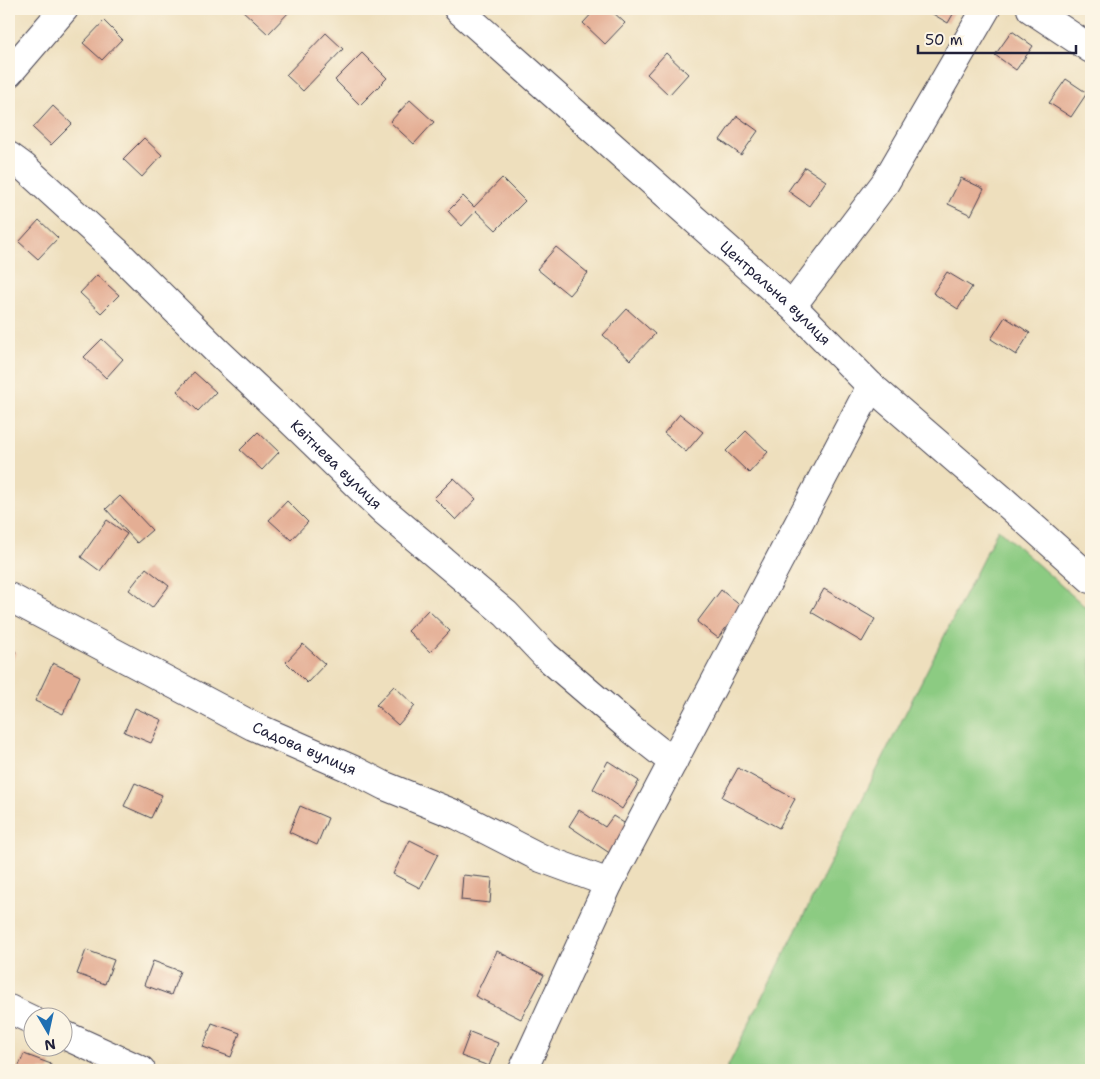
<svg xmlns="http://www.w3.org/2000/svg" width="1100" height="1079" font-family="'Shantell Sans',sans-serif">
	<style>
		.green { fill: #8ccb82; stroke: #57765e }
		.building { fill: #e4ae94 }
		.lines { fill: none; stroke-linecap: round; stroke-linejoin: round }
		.minor-casing { stroke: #413e4e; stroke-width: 30 }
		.minor { stroke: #fff; stroke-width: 28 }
		.labels { text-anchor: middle; stroke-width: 4; stroke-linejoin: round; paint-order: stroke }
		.street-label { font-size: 15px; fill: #22223b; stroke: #fcf5e5 }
	</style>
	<rect width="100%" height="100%" fill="#fcf5e5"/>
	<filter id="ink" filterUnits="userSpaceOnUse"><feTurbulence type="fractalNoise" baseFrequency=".02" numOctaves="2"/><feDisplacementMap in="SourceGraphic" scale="10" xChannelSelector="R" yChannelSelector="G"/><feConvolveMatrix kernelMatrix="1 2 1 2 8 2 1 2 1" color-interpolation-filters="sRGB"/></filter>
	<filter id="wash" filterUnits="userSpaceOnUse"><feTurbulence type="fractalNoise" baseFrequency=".0096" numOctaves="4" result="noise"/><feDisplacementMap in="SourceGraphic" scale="20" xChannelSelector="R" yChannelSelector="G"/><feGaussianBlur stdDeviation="1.12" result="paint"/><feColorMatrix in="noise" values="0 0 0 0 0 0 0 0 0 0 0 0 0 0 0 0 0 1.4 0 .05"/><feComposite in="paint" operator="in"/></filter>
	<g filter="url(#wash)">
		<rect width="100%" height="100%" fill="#eedfbd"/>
		<path class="green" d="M998 529 1091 612V1070H726Z"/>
		<g id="blocks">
			<path class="building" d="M241 9H292L268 34Z
				M596 9H610L625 23 605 44 583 23Z
				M924 9H956L948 23Z
				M104 21 122 39 102 60 83 43Z
				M1012 31 1033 46 1016 70 995 55Z
				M326 33 343 49 303 91 286 75Z
				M362 53 387 78 360 105 335 80Z
				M666 53 688 74 669 95 647 74Z
				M1066 79 1087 93 1071 117 1049 103Z
				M410 100 434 122 414 144 390 122Z
				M53 106 72 124 51 145 33 128Z
				M737 116 758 131 741 155 720 140Z
				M144 138 162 155 142 177 123 159Z
				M805 167 826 181 809 206 788 191Z
				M502 178 525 201 496 230 476 211 462 226 448 211 463 196 474 207Z
				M961 178 984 189 971 215 948 204Z
				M39 220 58 238 38 259 19 242Z
				M556 247 588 273 569 295 537 269Z
				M947 272 972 287 958 309 933 293Z
				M97 275 119 295 101 313 80 293Z
				M627 309 655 334 630 360 603 335Z
				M1005 317 1030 333 1016 355 991 339Z
				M102 339 123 359 106 378 84 357Z
				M194 372 216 392 198 411 177 391Z
				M680 414 703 432 686 452 664 433Z
				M746 431 768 452 749 473 726 451Z
				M258 432 279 452 262 470 240 450Z
				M454 478 476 499 456 520 434 498Z
				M120 496 152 530 137 543 106 509Z
				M287 501 308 522 291 540 269 520Z
				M107 520 127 534 100 571 81 557Z
				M146 568 169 586 152 608 129 590Z
				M824 589 875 619 862 642 811 612Z
				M721 590 742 607 718 638 697 622Z
				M428 610 450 631 430 652 408 631Z
				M303 644 325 664 307 683 286 662Z
				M9 649 16 652 9 668Z
				M53 663 80 676 63 714 35 701Z
				M394 686 415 706 398 725 376 705Z
				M135 708 162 720 151 743 124 732Z
				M608 761 639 781 622 809 593 789Z
				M738 768 795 799 779 828 722 797Z
				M135 783 162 795 151 818 124 806Z
				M300 806 328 818 317 845 289 832Z
				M579 810 605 827 613 816 632 828 614 856 569 826Z
				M410 840 438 854 420 888 393 874Z
				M463 875 492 878 490 903 461 900Z
				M86 950 114 960 105 984 77 974Z
				M497 951 544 975 521 1019 475 996Z
				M153 961 180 971 171 995 144 985Z
				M212 1023 240 1033 231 1057 203 1047Z
				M470 1032 498 1043 489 1066 461 1056Z
				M24 1054 51 1064 49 1070H17Z"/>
		</g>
	</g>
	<g filter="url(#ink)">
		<use href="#blocks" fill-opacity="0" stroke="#413e4e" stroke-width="1"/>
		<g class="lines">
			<defs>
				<g id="minor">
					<path id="s1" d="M458 9 792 306 871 386 1004 501 1091 579"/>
					<path d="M1031 9 1091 49"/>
					<path d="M9 73 64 9"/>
					<path id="s2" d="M9 156 24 167 115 250 218 352 285 415 383 510 506 614 545 655 630 728 673 762"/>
					<path d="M792 306 885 183 986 9"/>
					<path id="s3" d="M9 597 253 726 354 770 385 786 457 815 541 858 609 883"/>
					<path d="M9 1009 32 1020"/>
					<path d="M62 1034 141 1070"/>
					<path d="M523 1070 609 883 871 386"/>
				</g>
			</defs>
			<use href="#minor" class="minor-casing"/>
			<use href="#minor" class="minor"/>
		</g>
	</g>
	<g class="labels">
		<g class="street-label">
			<text dy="5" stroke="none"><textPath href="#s1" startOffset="426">Центральна вулиця</textPath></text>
			<text dy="5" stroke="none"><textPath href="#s2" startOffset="450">Квітнева вулиця</textPath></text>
			<text dy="5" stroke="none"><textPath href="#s3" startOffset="332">Садова вулиця</textPath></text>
		</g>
	</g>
	<rect width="1100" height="1079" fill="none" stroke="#fcf5e5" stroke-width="30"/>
	<g transform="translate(48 1032) rotate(171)"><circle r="24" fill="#fcf5e5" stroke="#a5a1a1"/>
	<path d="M0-4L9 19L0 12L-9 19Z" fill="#1f6fb2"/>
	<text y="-8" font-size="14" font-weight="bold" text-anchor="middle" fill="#22223b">N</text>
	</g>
	<path d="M918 45v8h158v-8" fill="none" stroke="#22223b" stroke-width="2.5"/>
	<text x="925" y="45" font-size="15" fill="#22223b" stroke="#fcf5e5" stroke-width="4" paint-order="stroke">50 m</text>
</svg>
